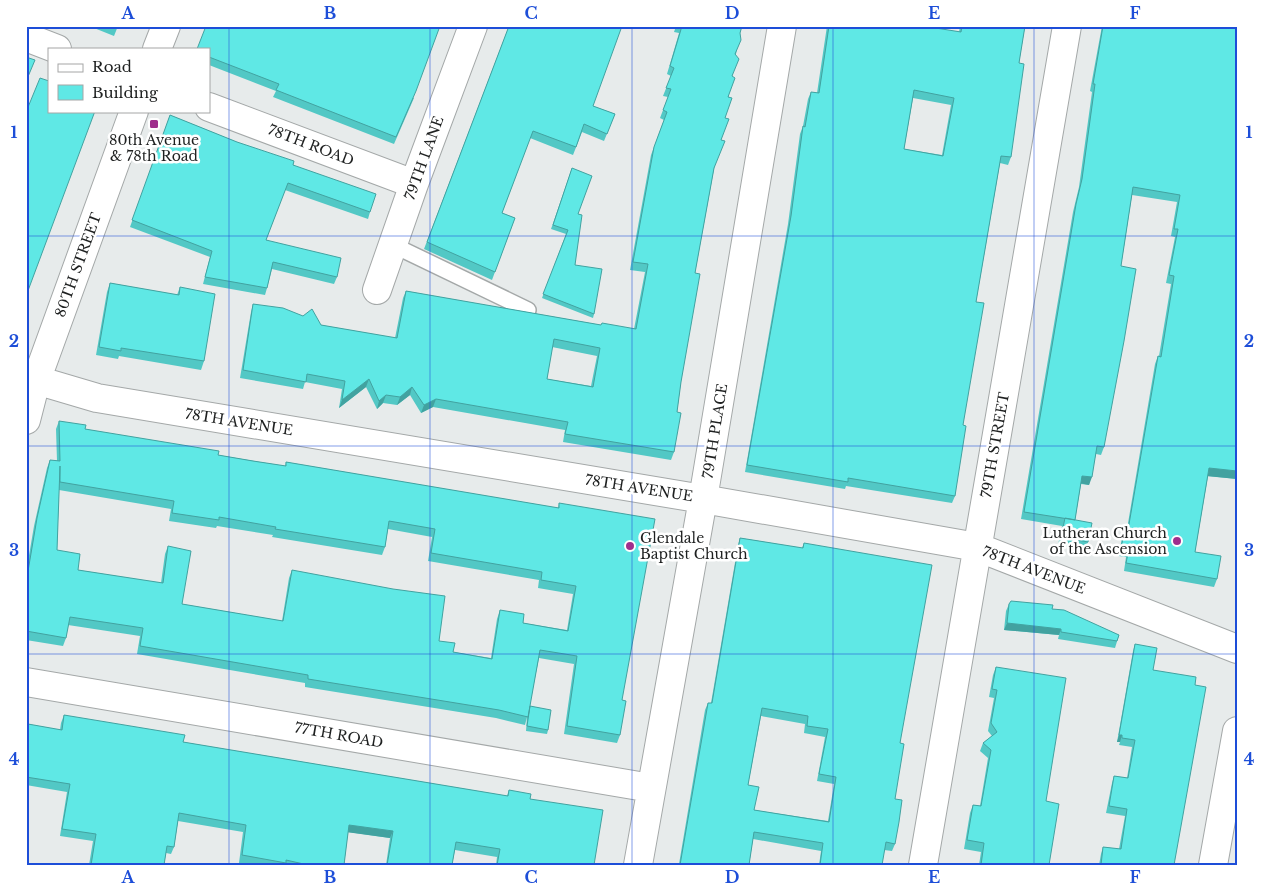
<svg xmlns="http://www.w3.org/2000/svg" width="1263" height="891" font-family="'Libre Baskerville',serif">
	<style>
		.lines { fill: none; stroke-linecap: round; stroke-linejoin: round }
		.service-casing { stroke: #a4a8a8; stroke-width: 18 }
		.minor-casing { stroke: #a4a8a8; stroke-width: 30 }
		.service { stroke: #fff; stroke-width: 15 }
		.minor { stroke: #fff; stroke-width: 28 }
		.wall { fill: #52c8c5; fill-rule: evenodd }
		.shaded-wall { fill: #42a2a0 }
		.building { fill: #5fe8e5; stroke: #42a2a0; fill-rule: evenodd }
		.grid { fill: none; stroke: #1d4ed8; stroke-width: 1; stroke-opacity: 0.55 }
		.poi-dot { fill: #9f2f8d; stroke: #fff; stroke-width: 2 }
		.labels { text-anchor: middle; stroke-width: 5; stroke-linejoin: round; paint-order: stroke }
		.poi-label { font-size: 14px; fill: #1e2020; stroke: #fff }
		.street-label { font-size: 14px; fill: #1e2020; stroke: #fff }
		.neatline { fill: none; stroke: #1d4ed8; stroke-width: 2 }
		.grid-label { font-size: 16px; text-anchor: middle; font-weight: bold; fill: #1d4ed8 }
	</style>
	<rect width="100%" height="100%" fill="#e7ebeb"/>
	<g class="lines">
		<defs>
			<path id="service" d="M393 245 528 310"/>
			<path id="minor" d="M26 37 57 49
				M157 49 166 26
				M209 107 414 184
				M377 290 414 184 473 26
				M26 377 97 398 703 499 977 547 1237 649
				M26 420 36 381 134 111
				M26 682 651 788
				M638 865 703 499 782 26
				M923 865 1067 26
				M1213 865 1237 731"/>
		</defs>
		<use href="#service" class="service-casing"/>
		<use href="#minor" class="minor-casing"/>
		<use href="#service" class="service"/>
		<use href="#minor" class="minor"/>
	</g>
	<path class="wall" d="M89 26H118L114 36Z
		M509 26 593 106 615 114 604 141 582 132 573 155 530 138 502 213 515 218 492 280 424 249Z
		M676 26H742L740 33 736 54 721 140 714 169 695 273 677 412 674 452 671 460 563 442 565 430 433 407 421 413 410 395 397 405 383 403 377 409 366 387 339 408 342 389 305 382 303 389 240 378 251 312 253 304 321 325 395 338 403 298 406 291 601 325 634 329 645 272 630 270 651 155 664 120 660 118 668 97 663 96 671 76 667 74 679 33 674 32ZM552 347 597 356 591 386 547 379Z
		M827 26H923L959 32 960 26H1025L1019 63 1011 157 1008 165 1000 163 976 302 955 496 952 503 846 486 845 489 745 472 788 224 800 134 803 126 808 99 811 92 817 93ZM913 98 951 105 942 155 904 149Z
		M1102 26H1237V479L1208 476 1195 552 1217 579 1214 587 1124 571 1126 557 1119 556 1122 537 1125 529H1127L1155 364 1158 356H1159L1171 284 1166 283 1175 237 1171 236 1177 202 1132 195 1121 266 1104 447 1101 455 1096 454 1089 485 1081 484 1075 520 1088 542 1085 550 1058 545 1062 526 1021 519 1073 212 1079 187 1092 92 1090 91Z
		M209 49 414 98 394 144 273 97 276 91 209 65Z
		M170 115 293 165 370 212 368 219 285 190 266 240 337 277 334 284 272 269 267 288 265 295 203 284 210 257 130 227Z
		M572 168 578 214 575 265 594 314 593 318 542 298 566 234 551 229Z
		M110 283 177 295 180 287 204 361 201 370 119 356 118 359 96 355 107 292Z
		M59 421 85 429 218 455 285 466 286 462 558 508 559 503 622 700 620 735 617 743 564 734 574 664 539 658 529 708 548 730 547 734 526 731 527 717 525 725 496 718 305 687V683L137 654 140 636 68 625 66 638 63 646 26 640V573L34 526 47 468 50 460 57 461 56 429ZM59 490 171 509 169 521 216 528 217 526 273 535 272 537 382 555 385 547 388 529 432 537 428 561 539 580 538 588 573 594 567 630 523 623 500 610 497 619 491 658 453 652 439 641 292 570 289 578 282 621 182 604 168 546 165 554 161 583 78 570 57 550Z
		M740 538 802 548 804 543 900 743 895 799V844L892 851 884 850 882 865H819L821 851 753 839 749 865H677L679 864 705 710 708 703H711L738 545ZM761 716 805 724 804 733 825 737 817 781 834 784 828 821 754 810 748 785Z
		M1009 604 1052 609 1119 635 1115 648 1058 639 1059 635 1004 630 1006 611Z
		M1135 644 1153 670 1195 685 1174 865H1099L1101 854 1103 847 1119 849 1125 816 1106 813 1112 783 1114 776 1127 778 1132 747 1119 745 1120 742H1117L1133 651Z
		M996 667 1046 801 1049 865H979L981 852 964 849 970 813 973 805 980 806 988 758 980 751 983 743 992 736 988 731 994 698 989 697 993 675Z
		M64 715 183 742 507 796 509 790 530 799 594 865H496L497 857 455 850 452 865H386L390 838 348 832 344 865H250L239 863 243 832 178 821 174 847 171 854 166 853 164 865H89L93 841 60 836 67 792 26 785V728L28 724 60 730 61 723Z"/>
	<path class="shaded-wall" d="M369 379 366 387 339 408 342 400Z
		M412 387 410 395 397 405 400 397Z
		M386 395 383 403 377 409 379 401Z
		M436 399 433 407 421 413 424 405Z
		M1209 468 1237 471V479L1206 476Z
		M1082 476 1092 477 1089 485 1079 483Z
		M1007 623 1061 629 1059 635 1004 630Z
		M1119 735H1122L1120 742H1117Z
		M349 825 393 831 390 838 346 832Z"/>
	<path class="building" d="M206 26H440L416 91 396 137 276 90 279 84 209 57V49H197Z
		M509 26H622L593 106 615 114 607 134 584 124 576 147 533 131 502 213 515 218 495 272 427 242Z
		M682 26H742L740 33 741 40 735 54 739 59 732 76 735 78 728 97 732 98 725 118 729 119 721 140 725 141 714 168 695 273 700 274 681 382 677 412 681 413 674 452 565 434 568 422 436 399 424 405 412 387 400 397 386 395 379 401 369 379 342 400 345 381 307 374 306 382 243 370 253 304 283 308 303 316 312 309 321 325 397 338 406 291 601 325 602 323 636 329 648 264 633 262 654 147 667 112 663 110 671 89 666 88 674 68 670 66ZM554 339 600 348 593 387 547 379Z
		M829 26H923L961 32 962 26H1025L1019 63 1024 64 1011 157 1001 156 976 302 984 303 963 425 966 426 955 496 848 478V482L747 465 791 216 803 126 805 127 811 92 819 93ZM914 90 954 98 943 156 904 149Z
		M1103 26H1237V471L1209 468 1195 552 1221 556 1217 579 1126 563 1129 549 1121 548 1125 529 1128 530 1158 356 1161 357 1174 276 1169 275 1178 229H1174L1180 195 1133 187 1121 266 1136 269 1124 341 1104 447 1097 446 1092 477 1082 476 1075 520 1024 512 1076 204 1082 179 1095 84H1093Z
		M26 57 35 60 27 79 26 78Z
		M40 78 49 81V111H95L26 296V112Z
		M170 115 237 142 294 161 293 165 376 194 370 212 288 183 266 240 341 258 337 277 273 262 267 288 205 277 212 251 132 220Z
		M572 168 592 176 578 214 582 215 575 265 602 269 594 314 543 294 568 230 553 225Z
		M110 283 179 295 180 287 215 294 204 361 121 348V351L99 347Z
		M59 421 86 425 85 429 219 451 218 455 253 461 286 466V462L559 508V503L655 519 622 700 626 701 620 735 567 726 577 656 540 650 528 717 499 710 308 679V675L140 646 143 628 70 617 66 638 26 631V583L37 518 50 460 60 461ZM60 466V482L174 501 172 513 219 520V517L276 527 275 529 385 547 389 521 435 529 431 553 542 572 541 580 576 586 568 631 523 623 524 614 500 610 492 659 453 652 455 643 439 641 445 596 393 589 292 570 283 621 182 604 191 551 168 546 163 583 78 570 80 554 57 550Z
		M1065 518 1092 523 1088 542 1061 537Z
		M740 538 803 548 804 543 932 565 900 743 904 744 895 799 902 800 899 822 895 844 886 842 882 865H820L823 843 754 832 749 865H677V864L680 865 708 703H712ZM762 708 808 716 807 726 828 729 819 774 836 777 829 822 754 810 759 787 748 785Z
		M1011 601 1053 605 1052 609 1064 610 1119 635 1117 641 1061 632V629L1007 623 1009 604Z
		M1135 644 1157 648 1153 670 1196 677 1195 685 1206 687 1174 865H1101L1103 847 1121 849 1127 809 1109 806 1114 776 1128 778 1135 740 1122 738V735H1119Z
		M996 667 1066 678 1046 801 1059 804 1049 865H981L984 843 967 840 973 805 981 806 991 750 983 743 997 732 991 723 997 690 992 689Z
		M530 706 551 710 548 730 527 726Z
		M64 715 185 735 183 742 508 796 509 790 531 794 530 799 603 810 594 865H497L500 849 456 842 452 865H387L393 831 349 825 344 865H308L286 860V863L242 855 246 825 179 813 174 847 167 846 164 865H91L96 834 62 829 70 784 26 777V734L28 724 62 730Z"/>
	<path class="grid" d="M229 26V865M430 26V865M632 26V865M833 26V865M1034 26V865M26 236H1237M26 446H1237M26 654H1237"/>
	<g class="poi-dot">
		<rect x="149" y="119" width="10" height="10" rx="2.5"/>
		<circle cx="1177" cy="541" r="5"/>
		<circle cx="630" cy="546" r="5"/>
	</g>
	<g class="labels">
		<g class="poi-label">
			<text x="154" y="145">80th Avenue<tspan x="154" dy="16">&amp; 78th Road</tspan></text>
			<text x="1167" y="538" text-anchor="end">Lutheran Church<tspan x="1167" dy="16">of the Ascension</tspan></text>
			<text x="640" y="543" text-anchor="start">Glendale<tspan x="640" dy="16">Baptist Church</tspan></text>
		</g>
		<g class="street-label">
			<text transform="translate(311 145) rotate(21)" y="5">78TH ROAD</text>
			<text transform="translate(424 158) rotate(-70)" y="5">79TH LANE</text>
			<text transform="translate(78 265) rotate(-70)" y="5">80TH STREET</text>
			<text transform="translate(239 422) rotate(9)" y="5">78TH AVENUE</text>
			<text transform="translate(715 431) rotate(-81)" y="5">79TH PLACE</text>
			<text transform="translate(995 445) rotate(-80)" y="5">79TH STREET</text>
			<text transform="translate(639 488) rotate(9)" y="5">78TH AVENUE</text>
			<text transform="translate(1034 570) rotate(21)" y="5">78TH AVENUE</text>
			<text transform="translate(339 735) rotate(10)" y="5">77TH ROAD</text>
		</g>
	</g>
	<rect width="1263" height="891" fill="none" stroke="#ffffff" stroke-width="55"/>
	<rect x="48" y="48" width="162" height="65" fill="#ffffff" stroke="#a5a6a6"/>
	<rect x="58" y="64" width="25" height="8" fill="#ffffff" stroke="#a5a6a6"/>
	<text x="92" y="72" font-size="15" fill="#1e2020">Road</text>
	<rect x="58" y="85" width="25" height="15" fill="#5fe8e5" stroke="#a5a6a6"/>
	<text x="92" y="98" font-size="15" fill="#1e2020">Building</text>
	<rect x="28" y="28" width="1208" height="836" class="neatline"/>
	<g class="grid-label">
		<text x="128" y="19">A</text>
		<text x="330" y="19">B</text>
		<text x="531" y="19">C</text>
		<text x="732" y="19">D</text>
		<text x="934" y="19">E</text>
		<text x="1135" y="19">F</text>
		<text x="14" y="138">1</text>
		<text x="1249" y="138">1</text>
		<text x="14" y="347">2</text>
		<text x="1249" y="347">2</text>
		<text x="14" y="556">3</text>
		<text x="1249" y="556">3</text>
		<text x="14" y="765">4</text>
		<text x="1249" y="765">4</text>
		<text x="128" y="883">A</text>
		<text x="330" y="883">B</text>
		<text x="531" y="883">C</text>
		<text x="732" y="883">D</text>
		<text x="934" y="883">E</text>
		<text x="1135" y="883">F</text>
	</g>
</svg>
